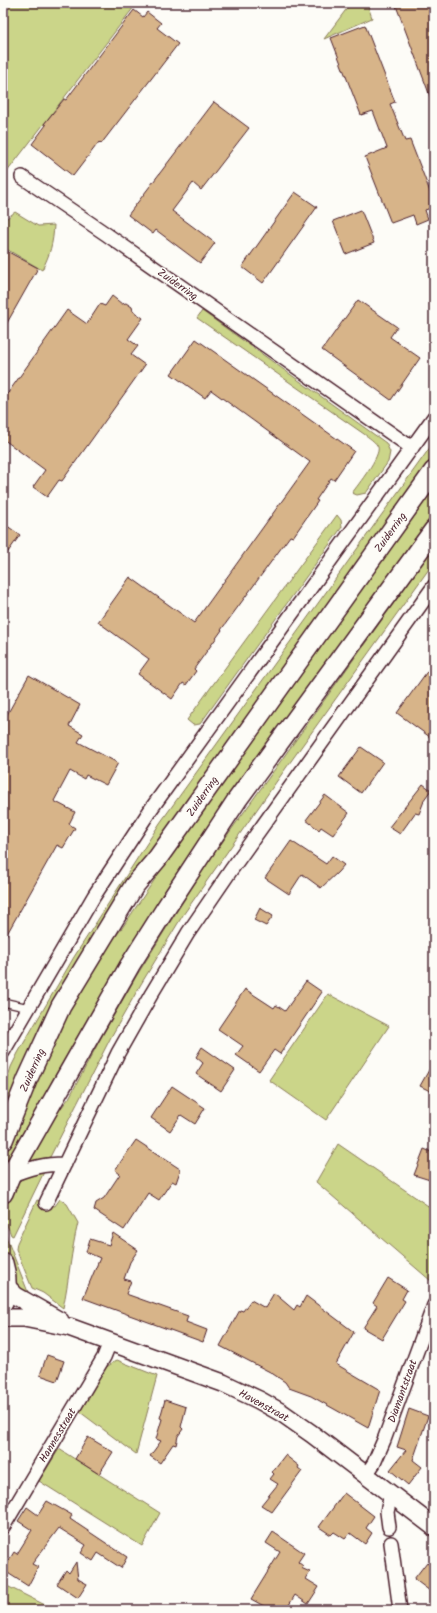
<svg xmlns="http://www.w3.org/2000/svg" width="437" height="1613" font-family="Kalam,sans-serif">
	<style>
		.green { fill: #cbd589; stroke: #8a7a5a }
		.building { fill: #d7b489; stroke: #4a1f2b }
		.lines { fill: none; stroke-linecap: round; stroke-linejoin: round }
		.service-casing { stroke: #4a1f2b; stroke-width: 10 }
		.minor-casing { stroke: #4a1f2b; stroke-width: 16 }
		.tertiary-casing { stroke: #4a1f2b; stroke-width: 20 }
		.secondary-casing { stroke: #4a1f2b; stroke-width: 22 }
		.service { stroke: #fdfcf7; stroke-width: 7 }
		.minor { stroke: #fdfcf7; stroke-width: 13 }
		.tertiary { stroke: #fdfcf7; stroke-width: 17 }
		.secondary { stroke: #fdfcf7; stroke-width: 19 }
		.labels { text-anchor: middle; stroke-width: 3; stroke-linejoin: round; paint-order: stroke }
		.street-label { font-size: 11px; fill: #4a1f2b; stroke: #fdfcf7 }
	</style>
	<rect width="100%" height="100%" fill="#fdfcf7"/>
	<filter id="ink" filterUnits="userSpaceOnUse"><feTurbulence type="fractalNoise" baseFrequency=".025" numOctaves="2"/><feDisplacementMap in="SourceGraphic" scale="8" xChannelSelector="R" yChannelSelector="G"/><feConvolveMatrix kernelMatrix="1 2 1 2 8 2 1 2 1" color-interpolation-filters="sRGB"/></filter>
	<g filter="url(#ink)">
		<path class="green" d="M3 3H137L3 177Z
			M351 3H377L368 6 372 18 324 39Z
			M15 212 38 226 54 225C53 244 50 254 42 270L3 247V221Z
			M202 311 386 443 390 452 388 462 366 493 357 495 352 493C358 485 381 456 378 447 376 442 368 437 364 434L197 318Z
			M434 442V455L231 738 159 839 120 899 3 1121V1094L11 1067 18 1053 74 957 160 823Z
			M434 489V512L205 830 162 895 96 1004 53 1079 3 1178V1157L10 1133 54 1030 94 965 122 928 182 839Z
			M337 515 341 520 342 527 200 724 193 725 187 720Z
			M434 547V562L286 768 183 915 141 984 111 1037 50 1157 26 1162 53 1118 69 1098 102 1036 137 975 177 911 213 855 280 762Z
			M328 994 389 1026 326 1120 269 1080Z
			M338 1144 434 1210V1273L431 1281 316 1182Z
			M44 1172 13 1236 11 1235C9 1229 6 1223 3 1218 0 1206 12 1187 21 1180 28 1175 36 1173 44 1172Z
			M60 1199 67 1204 78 1223C71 1251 69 1280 63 1308L43 1293 32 1288 16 1249 17 1243 37 1200 55 1206Z
			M3 1229 28 1292 27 1295 19 1288 15 1279 10 1261 3 1248Z
			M117 1360 157 1376 136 1454 80 1412 105 1368Z
			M59 1449 160 1513 142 1546 39 1481Z
			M3 1584 55 1610H3Z"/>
		<path class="building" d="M395 3H434V104H433Z
			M134 10 143 17 147 12 161 23 157 28 178 44 101 144 99 142 73 176 32 144 46 125 44 124 64 99 66 100Z
			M365 25 395 102 390 104 405 141 410 140 434 202V207L425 210 428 219 416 224 413 215 391 223 365 157 387 148 373 111 361 115 331 38Z
			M214 102 249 128 201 190 193 183 172 211 215 243 200 263 156 230 153 234 128 215Z
			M295 192 317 207 263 283 242 267Z
			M361 210 374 243 346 254 333 221Z
			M3 249 38 268 3 330Z
			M112 296 122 304 126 303 132 307 133 311 143 318 128 339 138 346 131 355 145 365 62 481 59 480 47 497 33 487 45 470 3 439V400L67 310 87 324 100 304 105 306Z
			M358 300 397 327 390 337 420 358 391 400 322 350Z
			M196 339 354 451 334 480 331 478 316 500 318 501 293 537 290 536 221 630H222L194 669 196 671 186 685 183 683 172 699 138 674 149 659 98 622 130 577 194 623 310 462 211 390 205 398 171 374Z
			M3 523 20 535 3 559Z
			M434 662V740L397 713Z
			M29 675 80 705 69 726 83 734 78 742 118 763 106 785 86 775 84 779 70 771 54 801 75 812 69 824 75 828 63 848 57 845 3 941V722Z
			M361 747 383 762 361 793 339 777Z
			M423 784 431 790 423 801H424L419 814 415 813 400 834 389 827Z
			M325 795 349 813 333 835 321 827 319 830 306 820Z
			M291 841 326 864 332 856 344 865 338 872 321 888 302 874 289 894 265 878Z
			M260 908 273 916 266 926 254 920Z
			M306 981 322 992 280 1054 274 1050 259 1071 236 1055 243 1046 218 1029 245 989 274 1008 276 1005 285 1011Z
			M202 1047 235 1070 221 1091 196 1074 203 1063 196 1057Z
			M434 1061V1093L420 1086Z
			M172 1086 205 1108 195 1124 181 1115 170 1131 151 1118Z
			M136 1140 180 1169V1171L176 1183 172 1181 159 1200 148 1193 124 1230 94 1210 96 1203 104 1198 120 1174 115 1170Z
			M424 1149 434 1153V1170L430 1180 414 1175Z
			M113 1233 138 1250 130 1262 124 1279 131 1281 126 1294 188 1316 186 1322 207 1330 203 1342 83 1298 100 1258 86 1252 90 1239 109 1245Z
			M388 1278 407 1290 402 1299 405 1301 382 1339 363 1328 377 1306 373 1303Z
			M274 1293 294 1310 297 1305 300 1307 306 1296 354 1332 336 1364 380 1390 368 1428 311 1396 289 1388 285 1382 270 1372 220 1346 240 1310 243 1311 251 1300 265 1308Z
			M47 1355 64 1361 57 1381 40 1375Z
			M165 1400 186 1407 181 1427 183 1429 178 1436 176 1445 173 1444 160 1463 150 1456 161 1441 156 1439 162 1419 160 1418Z
			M409 1409 428 1416 413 1460 422 1467 408 1485 390 1470 406 1450 397 1447Z
			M88 1437 113 1452 99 1474 75 1459Z
			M285 1455 299 1466 298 1468 302 1471 272 1512 261 1505 278 1484 270 1479 274 1474 272 1472Z
			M344 1493 374 1516 366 1528 372 1533 365 1544 350 1533 345 1539 334 1532 331 1535 319 1527Z
			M47 1501 72 1515 70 1519 127 1557 121 1568 98 1553 93 1561 81 1553 86 1545 59 1528 32 1564 38 1567 28 1586 3 1570 14 1552 17 1554 32 1530 18 1521 27 1507 38 1515Z
			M273 1532 304 1553 298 1562 303 1566 301 1568 310 1572 306 1579 319 1587 308 1604 295 1595 286 1610H271L251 1599 280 1552 266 1543Z
			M76 1562 78 1579 87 1584 78 1598 57 1584 66 1570 69 1573Z
			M427 1562 434 1568V1594L414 1579Z"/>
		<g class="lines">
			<defs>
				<path id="service" d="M3 1002 29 1008"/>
				<path id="minor" d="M22 177 106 234 412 448
					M3 1052 94 896 151 809 434 417
					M10 1176C29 1168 44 1164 65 1164
					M46 1203 118 1053 152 993 188 933 231 870 434 586
					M366 1475 374 1463 384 1440 434 1305
					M3 1527 104 1357 110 1342
					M389 1527 387 1512 391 1494
					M391 1543 400 1610"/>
				<path id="tertiary" d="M7 1287 16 1296 60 1321
					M3 1318H24L69 1327 223 1383 259 1400 282 1413 312 1434 434 1527"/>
				<path id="secondary" d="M3 1140 27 1080 61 1006 134 886 157 859 434 471
					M3 1193 10 1176 130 965 166 908 237 800 434 530
					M3 1263C7 1277 8 1289 3 1302"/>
			</defs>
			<use href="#service" class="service-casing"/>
			<use href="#minor" class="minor-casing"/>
			<use href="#tertiary" class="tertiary-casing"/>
			<use href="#secondary" class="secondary-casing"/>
			<use href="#service" class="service"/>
			<use href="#minor" class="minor"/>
			<use href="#tertiary" class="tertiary"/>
			<use href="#secondary" class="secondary"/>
		</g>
	</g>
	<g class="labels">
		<g class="street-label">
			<text transform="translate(178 284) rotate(35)" y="4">Zuiderring</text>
			<text transform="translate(390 532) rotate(-54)" y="4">Zuiderring</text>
			<text transform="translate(202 796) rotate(-55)" y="4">Zuiderring</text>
			<text transform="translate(32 1070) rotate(-66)" y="4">Zuiderring</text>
			<text transform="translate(402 1391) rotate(-70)" y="4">Diamantstraat</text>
			<text transform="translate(264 1405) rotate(29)" y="4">Havenstraat</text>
			<text transform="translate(57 1435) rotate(-59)" y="4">Hannesstraat</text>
		</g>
	</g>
	<rect width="437" height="1613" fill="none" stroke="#fdfcf7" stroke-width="16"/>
	<rect x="8" y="8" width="421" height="1597" fill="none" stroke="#4a1f2b" stroke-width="1.5" filter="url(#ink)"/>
</svg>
